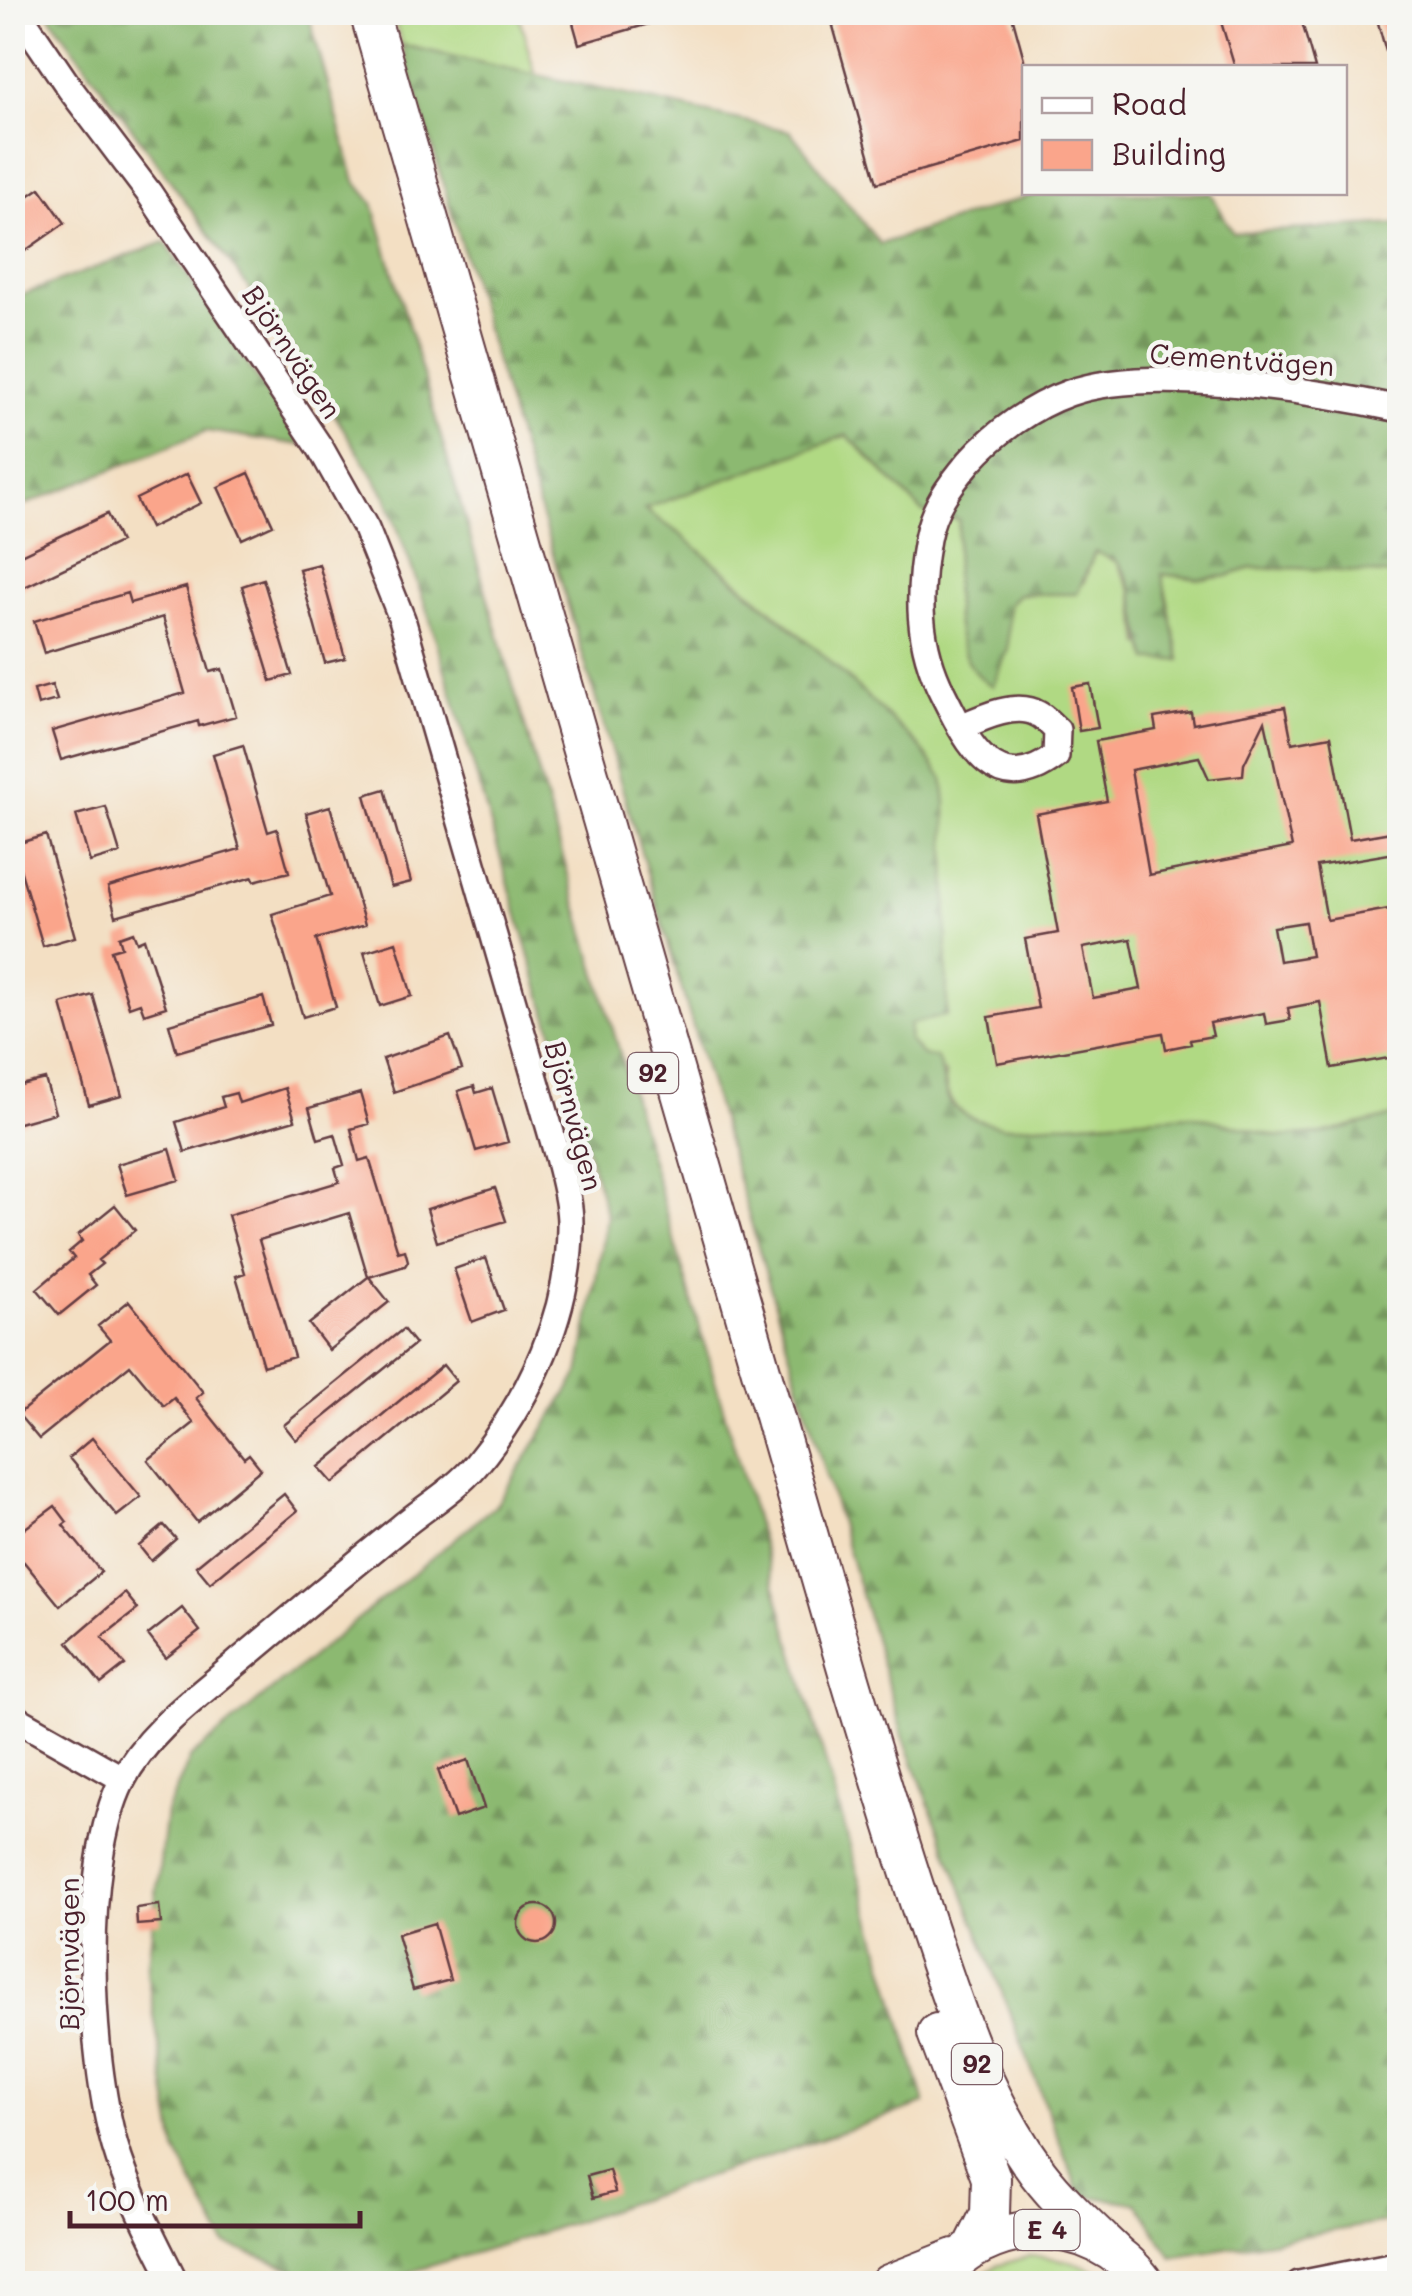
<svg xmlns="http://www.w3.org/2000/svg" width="1412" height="2296" font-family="Mali,sans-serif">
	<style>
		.grass { fill: #b0d983; stroke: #7d7c57; stroke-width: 2.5 }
		.forest { fill: url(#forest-firs); stroke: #6b6c4e; stroke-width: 2.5 }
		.building { fill: #faa58b; fill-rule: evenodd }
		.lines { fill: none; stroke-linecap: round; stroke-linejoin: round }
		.minor-casing { stroke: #633c42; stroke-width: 30 }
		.highway-casing { stroke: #633c42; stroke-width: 42 }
		.minor { stroke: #fff; stroke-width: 25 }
		.highway { stroke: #fff; stroke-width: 38 }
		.labels { text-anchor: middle; stroke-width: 9; stroke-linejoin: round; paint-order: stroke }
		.shield { fill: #f6f6f2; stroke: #7e6067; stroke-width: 2.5 }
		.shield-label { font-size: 25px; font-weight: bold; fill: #4a1f2b }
		.street-label { font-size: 28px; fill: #4a1f2b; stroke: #f6f6f2 }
	</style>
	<defs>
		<pattern id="forest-firs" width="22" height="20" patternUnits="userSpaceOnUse" patternTransform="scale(2.5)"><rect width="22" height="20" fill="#8cb971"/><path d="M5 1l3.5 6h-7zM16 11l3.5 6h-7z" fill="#74965d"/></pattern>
	</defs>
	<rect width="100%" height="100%" fill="#f6f6f2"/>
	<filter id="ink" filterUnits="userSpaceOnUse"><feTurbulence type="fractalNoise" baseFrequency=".01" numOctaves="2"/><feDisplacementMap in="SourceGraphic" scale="20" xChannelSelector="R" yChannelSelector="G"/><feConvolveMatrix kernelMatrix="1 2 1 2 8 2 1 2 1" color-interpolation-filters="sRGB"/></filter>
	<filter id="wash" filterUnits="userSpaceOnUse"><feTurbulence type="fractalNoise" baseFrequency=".0048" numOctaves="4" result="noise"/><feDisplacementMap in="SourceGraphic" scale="40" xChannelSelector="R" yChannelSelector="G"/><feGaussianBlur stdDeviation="2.25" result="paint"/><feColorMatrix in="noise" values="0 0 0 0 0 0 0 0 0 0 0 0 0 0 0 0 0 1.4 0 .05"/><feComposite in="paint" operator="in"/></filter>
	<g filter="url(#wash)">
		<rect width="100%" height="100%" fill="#f3dfc3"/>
		<path class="grass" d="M392 13H518L536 76 402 45Z
			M847 435 923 512 959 520C956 570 941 659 993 686L1008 649V605L1019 594 1046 592 1084 582 1095 551 1117 562 1132 592 1141 644 1180 659 1161 574 1201 579 1227 576 1251 568H1298L1399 575V1115L1322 1134 1279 1137 1192 1115 1005 1127C971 1120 944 1113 945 1073L923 1057 909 1040 910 1024 947 1015 920 747C832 663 743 579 644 509Z
			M1030 2256C1062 2258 1088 2262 1113 2283H972L996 2266Z"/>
		<path class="forest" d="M48 13H308L355 181 373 203 925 2104 531 2236 373 2283H329L225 2244 176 2150 147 1972 166 1812 191 1757 497 1504 579 1374 607 1216 428 613 386 496 293 349Z
			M402 45 790 131 880 244 1041 192 1211 193 1233 233 1399 224V575L1298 568H1251L1227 576 1200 579 1162 574 1180 660H1149C1136 632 1139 584 1117 562 1112 558 1101 555 1095 552L1077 594H1018L1008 605V649L993 686C941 659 956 571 959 520L923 512 847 435 644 509 680 534 821 653 920 747 943 779 946 802 947 1015 910 1024 909 1040 923 1056 936 1057C943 1070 942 1075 945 1089 949 1116 983 1122 1005 1127L1192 1115 1279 1137 1322 1134 1399 1115V2220L1172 2257 1137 2203 1080 2195 903 1736Z
			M165 242 302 445 206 431 13 510V298Z"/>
		<g id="blocks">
			<path class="building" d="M570 12H673V17L579 44Z
				M829 12H1011L1024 59V141L877 183Z
				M1218 12H1299L1315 68H1235Z
				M1375 12H1400V83L1395 84Z
				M40 188 65 223 12 260V207Z
				M249 473 273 525 242 539 218 487Z
				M187 474 201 503 150 528 136 499Z
				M107 514 120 542 12 593V559Z
				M319 564 345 658 325 663 299 569Z
				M263 579 292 675 271 681 242 586Z
				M186 587 210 672 222 669 236 716 199 726 198 721 61 760 52 731 185 693 163 617 44 653 34 621 127 593 130 603Z
				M1090 684 1098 728 1079 731 1072 687Z
				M52 685 57 700 38 705 34 690Z
				M1285 707 1292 743 1331 736 1350 839 1391 832 1395 853 1317 866 1327 920 1400 907V1056L1332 1068 1320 1002 1288 1008 1290 1020 1266 1024 1264 1013 1210 1023 1213 1036 1190 1040 1191 1044 1166 1049 1163 1033 997 1063 989 1017 1038 1008 1025 939 1058 933 1036 814 1107 801 1096 741 1156 730 1154 718 1191 712 1193 724ZM1265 721 1292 847 1149 875 1131 770 1199 757 1209 779 1243 775 1244 764ZM1305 922 1311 956 1279 961 1273 927ZM1131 939 1141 989 1093 998 1083 948Z
				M243 745 268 832 277 829 289 872 254 881 253 877 116 916 108 887 240 849 213 754Z
				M385 789 411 882 391 887 365 795Z
				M330 806 365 925 316 939 336 1007 303 1017 272 914 330 896 306 813Z
				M106 807 120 853 90 862 76 815Z
				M46 835 75 937 43 946 13 845Z
				M133 932 137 942 144 939 166 1007 144 1014 140 1003 129 1007 111 950 122 947 119 937Z
				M396 942 412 996 380 1006 364 952Z
				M93 995 122 1096 89 1105 61 1004Z
				M263 997 271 1025 177 1052 169 1024Z
				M450 1036 462 1069 394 1092 383 1059Z
				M45 1079 55 1113 12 1125V1087Z
				M474 1086 476 1093 492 1088 508 1142 476 1151 458 1091Z
				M285 1088 295 1120 185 1152 176 1122 224 1107 221 1097 236 1093 239 1103Z
				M360 1093 369 1124 351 1129 359 1161 369 1158 398 1252 405 1250 408 1261 405 1266 369 1277 389 1302 329 1350 309 1324 368 1277 349 1213 259 1240 294 1357 263 1366 236 1276 245 1273 228 1215 339 1182 335 1168 344 1165 335 1134 318 1139 309 1108Z
				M170 1149 179 1180 127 1195 117 1164Z
				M495 1188 506 1221 437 1242 427 1209Z
				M115 1205 135 1230 98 1260 102 1264 88 1275 96 1285 59 1315 37 1289 74 1258 69 1252 82 1241 78 1235Z
				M486 1258 504 1310 472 1322 454 1269Z
				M129 1301 203 1392 196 1398 244 1458 249 1454 261 1469 197 1522 148 1460 194 1423 174 1398 164 1406 130 1365 39 1439 18 1414 110 1340 98 1326Z
				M403 1329 415 1344 296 1440 284 1425Z
				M443 1365 456 1381 333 1483 319 1467Z
				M92 1438 141 1497 117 1516 69 1458Z
				M284 1494 297 1511 210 1583 196 1566Z
				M55 1506 67 1522 63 1525 101 1572 60 1606 24 1562 12 1571V1538Z
				M164 1525 176 1539 151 1561 139 1546Z
				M125 1593 138 1609 102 1637 125 1665 101 1684 68 1642Z
				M182 1608 200 1631 166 1658 148 1635Z
				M468 1760 484 1808 455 1818 438 1770Z
				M159 1905 161 1923 137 1925 136 1908Z
				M518 1924a19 19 0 1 1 38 0a19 19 0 1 1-38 0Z
				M434 1923 450 1980 413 1990 397 1934Z
				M609 2170 615 2192 593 2198 587 2176Z"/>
		</g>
	</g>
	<g filter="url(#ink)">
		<use href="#blocks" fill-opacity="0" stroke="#633c42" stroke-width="2.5"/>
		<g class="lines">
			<defs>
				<path id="minor" d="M18 12 71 90 149 193 321 449 366 529 402 619 558 1157C563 1178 570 1201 570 1223 571 1311 530 1399 476 1465 456 1489 424 1508 400 1528 345 1572 291 1618 237 1663 197 1697 146 1733 122 1781 80 1865 89 2056 115 2146 129 2194 154 2239 176 2284
					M961 727C981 718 1017 701 1038 714 1045 717 1051 725 1057 730L1056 756C995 802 967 742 943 694 917 643 917 594 927 539 933 507 949 486 970 461 996 432 1032 406 1069 393 1149 364 1315 391 1400 409
					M12 1716 123 1779
					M1299 2284 1400 2264"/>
				<path id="highway" d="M369 12 848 1672C874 1759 900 1846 929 1932 957 2016 985 2101 1038 2173 1061 2203 1090 2229 1117 2255
					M937 2033 991 2178 990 2214 974 2246
					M889 2284 955 2258
					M933 2284C987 2215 1092 2210 1145 2284"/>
			</defs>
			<use href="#minor" class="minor-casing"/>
			<use href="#highway" class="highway-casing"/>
			<use href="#minor" class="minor"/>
			<use href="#highway" class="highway"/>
		</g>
	</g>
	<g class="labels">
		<g class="shield">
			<rect x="628" y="1053" width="50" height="40" rx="8"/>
			<rect x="952" y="2044" width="50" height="40" rx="8"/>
			<rect x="1014.5" y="2210" width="65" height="40" rx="8"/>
		</g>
		<g class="shield-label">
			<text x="653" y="1082">92</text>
			<text x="977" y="2073">92</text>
			<text x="1047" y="2239">E 4</text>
		</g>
		<g class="street-label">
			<text transform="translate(292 352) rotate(56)" y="10">Björnvägen</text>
			<text transform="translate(1242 360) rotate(4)" y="10">Cementvägen</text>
			<text transform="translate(574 1116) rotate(75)" y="10">Björnvägen</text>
			<text transform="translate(69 1954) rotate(-90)" y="10">Björnvägen</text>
		</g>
	</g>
	<rect width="1412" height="2296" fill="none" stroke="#f6f6f2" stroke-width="50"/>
	<rect x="1022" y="65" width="325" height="130" fill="#f6f6f2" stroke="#b1a0a2" stroke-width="2.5"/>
	<rect x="1042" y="98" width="50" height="15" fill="#ffffff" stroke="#b1a0a2" stroke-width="2.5"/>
	<text x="1112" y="115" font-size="30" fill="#4a1f2b">Road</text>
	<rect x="1042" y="140" width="50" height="30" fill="#faa58b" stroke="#b1a0a2" stroke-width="2.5"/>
	<text x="1112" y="165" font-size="30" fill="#4a1f2b">Building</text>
	<path d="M70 2211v15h290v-15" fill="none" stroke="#4a1f2b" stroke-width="5"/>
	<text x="85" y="2211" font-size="30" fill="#4a1f2b" stroke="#f6f6f2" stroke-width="8" paint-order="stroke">100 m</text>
</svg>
